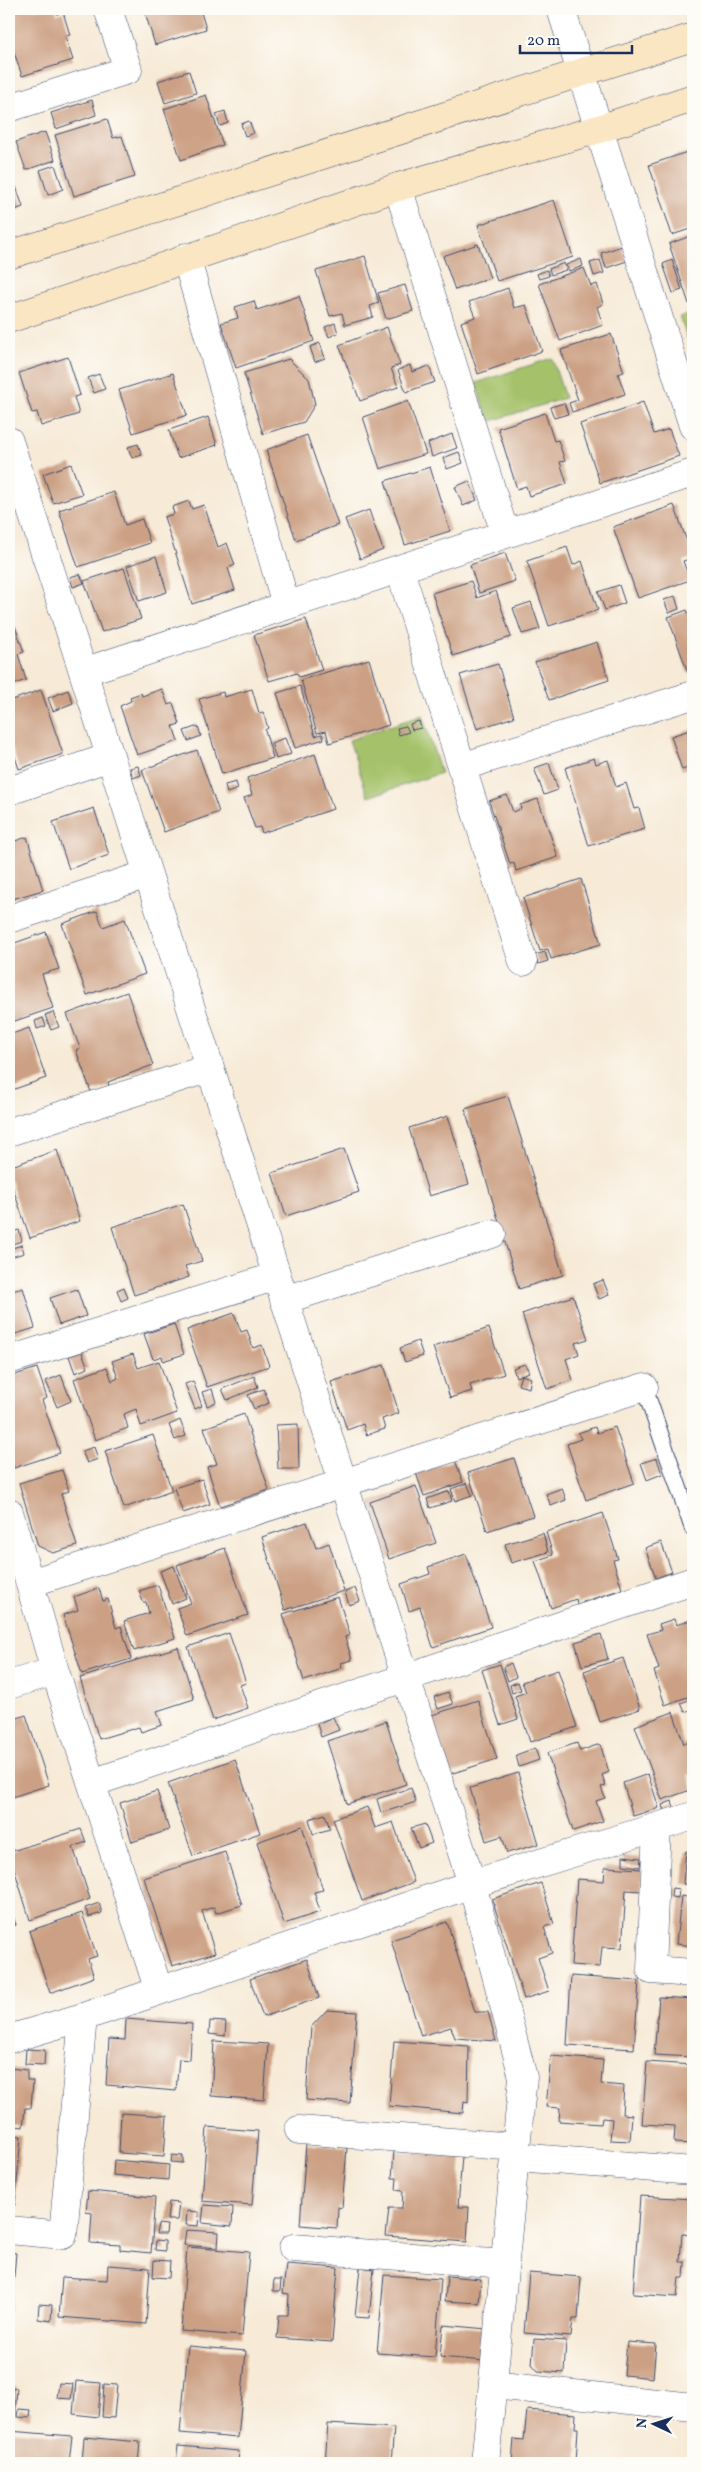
<svg xmlns="http://www.w3.org/2000/svg" width="702" height="2472" font-family="Vollkorn,serif">
	<style>
		.green { fill: #a5c26a; stroke: #607864 }
		.building { fill: #cca084 }
		.lines { fill: none; stroke-linecap: round; stroke-linejoin: round }
		.lane-casing { stroke: #3c4b70; stroke-width: 18 }
		.street-casing { stroke: #3c4b70; stroke-width: 29 }
		.secondary-casing { stroke: #3c4b70; stroke-width: 29 }
		.lane { stroke: #fff; stroke-width: 16 }
		.street { stroke: #fff; stroke-width: 28 }
		.secondary { stroke: #fbe6c4; stroke-width: 28 }
	</style>
	<rect width="100%" height="100%" fill="#fdfcf7"/>
	<filter id="ink" filterUnits="userSpaceOnUse"><feTurbulence type="fractalNoise" baseFrequency=".02" numOctaves="2"/><feDisplacementMap in="SourceGraphic" scale="10" xChannelSelector="R" yChannelSelector="G"/><feConvolveMatrix kernelMatrix="1 2 1 2 8 2 1 2 1" color-interpolation-filters="sRGB"/></filter>
	<filter id="wash" filterUnits="userSpaceOnUse"><feTurbulence type="fractalNoise" baseFrequency=".0096" numOctaves="4" result="noise"/><feDisplacementMap in="SourceGraphic" scale="20" xChannelSelector="R" yChannelSelector="G"/><feGaussianBlur stdDeviation="1.12" result="paint"/><feColorMatrix in="noise" values="0 0 0 0 0 0 0 0 0 0 0 0 0 0 0 0 0 1.4 0 .05"/><feComposite in="paint" operator="in"/></filter>
	<g filter="url(#wash)">
		<rect width="100%" height="100%" fill="#f7ead7"/>
		<path class="green" d="M693 313V355L680 317Z
			M552 358 565 398 488 422 476 383Z
			M422 715 441 773 368 797 349 740Z"/>
		<g id="blocks">
			<path class="building" d="M14 9H55L57 14 63 12 70 35 65 36 73 60 22 76 9 37V10Z
				M144 9H200L206 29 155 45Z
				M189 71 196 93 165 103 158 81Z
				M206 95 223 145 181 160 164 109Z
				M92 100 96 115 56 129 51 113Z
				M225 111 228 123 220 126 216 114Z
				M107 119 113 138 122 136 135 177 74 196 55 135Z
				M249 121 254 133 245 136 241 124Z
				M45 132 55 160 26 170 16 142Z
				M690 151 693 161V228L672 235 649 165Z
				M55 165 63 189 48 195 40 170Z
				M9 166 23 207 9 212Z
				M554 200 573 257 497 281 478 225Z
				M693 235V303L689 304 669 244Z
				M478 244 490 278 455 290 443 256Z
				M622 246 627 261 606 268 601 253Z
				M365 256 379 303 370 306 373 317 345 325 342 313 330 316 316 271Z
				M581 259 583 266 569 271 566 265Z
				M600 260 604 273 594 276 590 263Z
				M672 260 682 290 673 293 663 264Z
				M564 263 566 270 551 275 549 269Z
				M584 268 591 286 597 284 603 304 597 307 603 325 560 341 539 284Z
				M547 270 549 276 539 279 537 274Z
				M405 285 413 311 386 319 378 293Z
				M508 288 514 308 526 305 542 351 478 374 461 322 475 317 469 302Z
				M299 296 314 341 236 368 221 323 238 318 235 307 254 301 257 310Z
				M335 323 338 333 329 337 325 327Z
				M387 327 400 365 391 368 398 387 360 401 339 345Z
				M611 334 624 372 618 374 625 394 572 412 569 403 578 400 561 350Z
				M320 343 325 358 315 362 310 347Z
				M68 357 80 395 74 397 79 414 41 426 37 412 32 413 19 373Z
				M289 359 309 379 315 404 304 422 263 434 244 373Z
				M410 365 412 372 429 366 435 382 406 392 398 370Z
				M173 373 187 415 133 433 119 390Z
				M99 374 105 389 94 393 88 378Z
				M408 401 426 454 380 469 363 417Z
				M643 402 654 434 669 429 679 456 600 483 580 424Z
				M564 403 568 414 554 418 550 407Z
				M545 413 554 441 558 440 565 461 560 462 567 484 529 496 526 486 517 489 498 428Z
				M208 417 217 445 178 458 169 430Z
				M452 434 457 448 432 457 428 443Z
				M307 435 338 525 296 540 266 450Z
				M138 444 142 455 132 458 128 447Z
				M459 452 463 463 447 469 443 458Z
				M71 464 82 494 53 503 43 474Z
				M430 467 450 531 405 545 385 481Z
				M469 481 477 500 463 506 455 487Z
				M114 492 125 525 142 519 150 543 78 567 59 510Z
				M189 501 192 509 204 505 218 547 227 543 235 565 228 568 235 590 192 604 164 517 174 514 172 507Z
				M12 504 16 515 9 518V505Z
				M674 505 693 558 683 561 690 580 638 598 613 527Z
				M369 510 383 550 360 559 345 519Z
				M567 547 573 565 582 561 598 610 549 626 527 561Z
				M505 553 515 581 479 593 470 565Z
				M156 556 167 592 139 601 127 566Z
				M124 568 141 619 102 632 84 581Z
				M80 574 84 583 73 587 70 577Z
				M471 581 477 598 496 591 511 637 453 656 432 593Z
				M619 585 625 603 605 610 598 592Z
				M675 596 679 609 669 613 664 600Z
				M531 602 540 629 522 634 513 608Z
				M687 610 691 620 693 619V672L688 673 668 617Z
				M306 619 322 670 299 677 297 673 269 681 254 635Z
				M15 626 24 652 18 654 26 680 9 686V628Z
				M597 642 609 680 549 700 535 662Z
				M369 659 389 725 329 743 326 731 317 733 301 680Z
				M498 664 514 717 477 729 460 675Z
				M300 686 315 736 322 734 324 739 295 748 277 693Z
				M162 689 168 705 173 703 180 724 173 726 178 741 137 755 120 706 131 701 130 697 141 693 142 696Z
				M252 689 259 713 263 712 268 728 265 730 273 758 222 774 199 699 223 692 224 697Z
				M41 690 63 754 19 769 9 739V701Z
				M68 690 73 703 53 711 48 698Z
				M419 721 421 728 412 730 410 724Z
				M198 726 201 736 188 741 184 731Z
				M406 726 409 732 399 735 397 728Z
				M693 729V766L682 770 671 736Z
				M285 738 291 754 276 759 271 743Z
				M197 750 219 812 164 832 142 770Z
				M315 754 333 809 262 833 260 827 255 828 244 798 252 795 247 778Z
				M594 758 596 764 608 760 616 787 626 783 634 809 639 808 645 829 589 846 565 768Z
				M549 763 558 790 544 795 534 768Z
				M138 766 141 775 133 778 130 768Z
				M236 782 238 789 227 793 225 785Z
				M507 795 513 812 521 809 520 805 538 799 558 857 516 871 514 863 510 864 489 801Z
				M94 808 109 855 69 869 53 822Z
				M9 824 15 841 27 837 43 890 9 900Z
				M581 879 601 944 551 959 548 949 540 951 523 898Z
				M97 911 103 927 125 919 145 974 87 995 62 924Z
				M46 932 59 969 42 974 53 1008 9 1023V945Z
				M545 952 548 961 538 964 535 955Z
				M127 992 153 1065 108 1082 109 1086 91 1092 76 1050 80 1048 67 1014Z
				M53 1012 59 1027 51 1030 45 1015Z
				M43 1018 46 1026 37 1029 35 1021Z
				M29 1028 46 1078 9 1091V1035Z
				M508 1096 563 1275 519 1289 465 1109Z
				M448 1116 469 1184 429 1196 409 1128Z
				M344 1149 359 1192 286 1216 272 1173Z
				M57 1150 80 1221 30 1238 9 1177V1167Z
				M183 1204 202 1261 185 1266 189 1277 134 1295 112 1227Z
				M19 1230 22 1241 12 1244 9 1233Z
				M22 1245 24 1253 11 1257 9 1249Z
				M603 1280 609 1295 599 1299 593 1284Z
				M124 1287 128 1298 121 1301 117 1290Z
				M23 1288 35 1328 9 1336V1292Z
				M77 1289 86 1316 59 1325 50 1298Z
				M573 1296 588 1339 575 1343 579 1354 566 1359 573 1380 547 1389 522 1314Z
				M234 1313 241 1332 247 1330 253 1348 262 1345 269 1366 207 1387 187 1330Z
				M174 1324 184 1354 163 1361 162 1356 153 1359 144 1334Z
				M489 1328 504 1374 470 1385 472 1391 450 1398 433 1347Z
				M418 1341 423 1356 405 1362 400 1348Z
				M82 1352 88 1368 75 1373 69 1356Z
				M133 1354 138 1368 159 1361 177 1413 141 1426 136 1409 124 1414 128 1428 95 1440 74 1379 107 1367 112 1381 118 1378 112 1361Z
				M525 1364 529 1372 516 1377 513 1368Z
				M384 1365 399 1413 382 1419 385 1429 366 1435 363 1424 347 1430 331 1382Z
				M37 1368 47 1398 42 1400 60 1453 14 1468 9 1454V1377Z
				M61 1375 71 1401 57 1407 46 1381Z
				M521 1375 531 1378 529 1388 518 1385Z
				M254 1376 258 1387 227 1400 222 1389Z
				M193 1381 202 1406 195 1409 185 1384Z
				M212 1389 216 1402 207 1406 202 1392Z
				M264 1389 269 1403 254 1409 248 1395Z
				M244 1414 269 1490 220 1506 207 1467 217 1464 204 1428Z
				M180 1420 186 1436 175 1440 169 1425Z
				M298 1424 299 1469H278L276 1425Z
				M595 1427 597 1433 615 1427 634 1483 586 1500 567 1444 581 1439 578 1433Z
				M153 1435 172 1491 124 1508 105 1451Z
				M94 1447 98 1459 87 1463 82 1451Z
				M514 1458 533 1516 487 1531 468 1473Z
				M657 1458 662 1474 647 1480 641 1463Z
				M455 1460 463 1482 424 1496 416 1473Z
				M62 1470 69 1491 61 1494 77 1546 53 1553 38 1546 19 1483Z
				M202 1479 210 1504 183 1513 174 1488Z
				M467 1483 472 1495 455 1501 451 1489Z
				M416 1486 436 1543 389 1559 370 1502Z
				M562 1488 566 1500 551 1506 546 1494Z
				M449 1491 452 1501 430 1508 427 1499Z
				M603 1513 618 1559 613 1560 622 1589 577 1604 576 1599 551 1608 535 1561 553 1555 546 1532Z
				M307 1522 316 1548 329 1543 344 1591 285 1610 262 1537Z
				M543 1533 548 1552 511 1563 505 1544Z
				M661 1542 672 1572 656 1578 645 1548Z
				M225 1548 248 1615 187 1636 177 1608 191 1603 177 1565Z
				M466 1554 491 1627 433 1647 420 1607 409 1611 401 1584 430 1574 428 1567Z
				M174 1566 186 1598 172 1604 160 1571Z
				M158 1585 175 1638 134 1651 124 1621 149 1613 146 1602H143L139 1591Z
				M99 1588 103 1601 108 1599 116 1628 121 1626 131 1659 82 1674 63 1615 78 1610 74 1597Z
				M355 1588 360 1601 349 1605 345 1592Z
				M338 1597 350 1635 345 1637 352 1660 341 1663 342 1668 304 1681 283 1614Z
				M674 1619 676 1625 693 1619V1695L665 1705 654 1671 659 1669 647 1634 661 1630 659 1624Z
				M229 1633 246 1683 240 1685 248 1708 213 1720 188 1647Z
				M601 1634 608 1659 582 1666 575 1642Z
				M178 1647 194 1699 157 1711 162 1725 141 1732 139 1727 99 1739 80 1678Z
				M623 1658 640 1709 600 1722 584 1671Z
				M511 1663 516 1677 508 1681 503 1667Z
				M500 1664 518 1719 500 1725 482 1670Z
				M558 1670 577 1727 530 1742 515 1696 526 1692 522 1682Z
				M518 1682 521 1690 512 1693 510 1685Z
				M448 1692 453 1704 438 1709 434 1697Z
				M478 1700 497 1759 450 1774 432 1715Z
				M689 1700 693 1709 685 1712 681 1703Z
				M673 1712 684 1744 689 1742 693 1754V1773L688 1775 693 1789 662 1800 635 1726Z
				M26 1715 49 1785 9 1798V1721Z
				M333 1717 339 1730 321 1737 317 1724Z
				M386 1721 406 1784 347 1804 327 1741Z
				M577 1743 580 1751 600 1744 609 1772 602 1775 606 1786 601 1787 605 1798 596 1801 603 1821 573 1831 547 1753Z
				M535 1748 539 1760 519 1767 516 1755Z
				M235 1759 260 1833 193 1856 168 1783Z
				M518 1773 539 1844 507 1853 502 1836 486 1841 470 1788Z
				M648 1774 659 1808 633 1816 623 1783Z
				M411 1788 416 1802 381 1813 377 1799Z
				M157 1791 169 1830 132 1842 120 1803Z
				M672 1801 675 1811 665 1814 662 1805Z
				M367 1807 375 1828 393 1822 414 1882 362 1901 333 1819Z
				M325 1814 330 1829 313 1834 309 1819Z
				M425 1824 432 1843 419 1848 411 1828Z
				M302 1826 323 1890 314 1892 320 1912 284 1924 257 1842Z
				M81 1829 86 1842 73 1847 90 1899 30 1920 9 1852Z
				M686 1851 693 1852V1885L683 1884Z
				M225 1852 242 1905 216 1913 214 1907 202 1911 215 1953 172 1966 144 1878Z
				M623 1856 641 1858 640 1867 623 1865Z
				M605 1867 642 1869 641 1891 626 1890 622 1948 602 1947 600 1967 571 1965 577 1879 604 1881Z
				M541 1883 554 1924 544 1927 552 1953 538 1958 549 1991 524 1999 492 1899Z
				M672 1888 679 1889 678 1898 671 1897Z
				M681 1896 693 1898V1946L676 1944Z
				M99 1903 102 1913 89 1917 85 1908Z
				M11 1912 16 1925 9 1927V1913Z
				M82 1913 97 1956 88 1959 94 1977 50 1993 29 1931Z
				M447 1922 475 2012H488L496 2041 455 2038 451 2027 421 2036 391 1940Z
				M307 1959 319 1998 263 2017 250 1979Z
				M571 1976 639 1981 634 2049 567 2045Z
				M659 1997 693 1999V2057L654 2055Z
				M327 2010 357 2012 350 2103 306 2100 311 2027Z
				M126 2019 192 2024 190 2060 179 2059 176 2091 106 2085 109 2039 125 2040Z
				M210 2021 226 2022 225 2036 209 2034Z
				M214 2041 268 2044 264 2100 211 2096Z
				M394 2041 469 2046 468 2102 464 2101 463 2113 389 2106Z
				M26 2049 45 2050 44 2065 25 2064Z
				M551 2056 603 2060 601 2084 624 2086 622 2114 632 2115 630 2141 610 2140 612 2119 602 2118 601 2124 559 2121 560 2108 546 2107Z
				M647 2062 692 2065 690 2085 693 2086V2144L674 2143 675 2126 642 2124Z
				M9 2068 27 2070V2080L33 2081 31 2108H25L23 2127 9 2125Z
				M121 2113 167 2116 164 2156 119 2153Z
				M207 2127 258 2131 252 2205 202 2201Z
				M9 2135 21 2136 15 2205 9 2204Z
				M306 2144 347 2148 342 2208 338 2207 337 2228 300 2225Z
				M394 2151 462 2156 458 2207H469L467 2242 386 2236 389 2208H402L403 2191 396 2190 397 2178H392Z
				M172 2155 183 2156V2163L171 2162Z
				M114 2160 169 2165 168 2180 113 2175Z
				M88 2191 155 2197 151 2253 120 2250V2245L90 2243 92 2213 86 2212Z
				M640 2196 693 2199V2235L682 2234 680 2262H685L684 2278H679L677 2297 633 2294Z
				M169 2202 179 2203 177 2220H167Z
				M204 2205 233 2207 232 2226 202 2223Z
				M187 2211 199 2212 198 2226 186 2225Z
				M158 2224 167 2225 166 2234H156Z
				M186 2230 219 2232 218 2248 184 2245Z
				M156 2240 165 2241V2251L155 2250Z
				M187 2247 249 2252 242 2336 181 2331Z
				M9 2252 16 2253 11 2311H9Z
				M154 2260 170 2261 169 2278 153 2277Z
				M286 2264 338 2268 332 2342 277 2338 279 2315H288L289 2294 283 2293Z
				M108 2265 150 2268 146 2324 59 2317 62 2277 107 2280Z
				M360 2267 374 2269 369 2318 355 2317Z
				M529 2273 581 2277 578 2319H573L571 2337 524 2333Z
				M384 2275 441 2279 435 2357 377 2353Z
				M447 2276 481 2279 479 2303 445 2301Z
				M274 2280H281L280 2291H273Z
				M39 2304 52 2305 51 2321 38 2319Z
				M443 2325 487 2329 484 2361 440 2357Z
				M534 2339 566 2341 564 2373 538 2371 532 2364Z
				M627 2342 656 2344 653 2378 624 2375Z
				M188 2346 246 2351 238 2438 180 2433Z
				M76 2381 101 2383 98 2417 73 2414Z
				M59 2383 73 2384 71 2399 57 2398Z
				M104 2384 117 2385 114 2418 102 2417Z
				M9 2387 17 2388 15 2415 9 2414Z
				M19 2409 31 2410 30 2418 18 2417Z
				M527 2410 576 2414 575 2428H578L576 2463H512L514 2439 524 2440Z
				M328 2424 394 2428 391 2463H325Z
				M9 2431 72 2436 69 2463H9Z
				M84 2437 140 2442 138 2463H82Z
				M178 2446 239 2451 238 2463H176Z"/>
		</g>
	</g>
	<g filter="url(#ink)">
		<use href="#blocks" fill-opacity="0" stroke="#3c4b70" stroke-width="1"/>
		<g class="lines">
			<defs>
				<path id="lane" d="M644 1387 693 1529"/>
				<path id="street" d="M561 9 693 426
					M9 108 128 70 108 9
					M398 187 505 534
					M186 257 286 605
					M9 441 472 1884 523 2077 485 2463
					M400 570 523 962
					M83 672 693 473
					M461 767 693 695
					M9 791 110 757
					M9 919 148 874
					M9 1132 210 1068
					M284 1300 492 1234
					M9 1360 277 1276
					M9 1512 55 1671
					M30 1583 644 1387
					M9 1685 55 1671 159 1991
					M92 1783 693 1581
					M657 1827 651 1970 693 1973
					M9 2039 83 2017 472 1884 693 1816
					M299 2130 517 2147
					M517 2157 693 2171
					M9 2230 63 2235 83 2017
					M293 2248 505 2264
					M493 2385 693 2407"/>
				<path id="secondary" d="M9 255 693 37
					M9 319 398 187 599 129 693 98"/>
			</defs>
			<use href="#lane" class="lane-casing"/>
			<use href="#street" class="street-casing"/>
			<use href="#secondary" class="secondary-casing"/>
			<use href="#lane" class="lane"/>
			<use href="#street" class="street"/>
			<use href="#secondary" class="secondary"/>
		</g>
	</g>
	<rect width="702" height="2472" fill="none" stroke="#fdfcf7" stroke-width="30"/>
	<g transform="translate(654 2424) rotate(274)" stroke="#fdfcf7" stroke-width="4" paint-order="stroke">
	<path d="M0-4L9 19L0 12L-9 19Z" fill="#1b2f5e"/>
	<text y="-8" font-size="14" font-weight="bold" text-anchor="middle" fill="#1b2f5e">N</text>
	</g>
	<path d="M520 45v8h112v-8" fill="none" stroke="#1b2f5e" stroke-width="2.5"/>
	<text x="527" y="45" font-size="15" fill="#1b2f5e" stroke="#fdfcf7" stroke-width="4" paint-order="stroke">20 m</text>
</svg>
